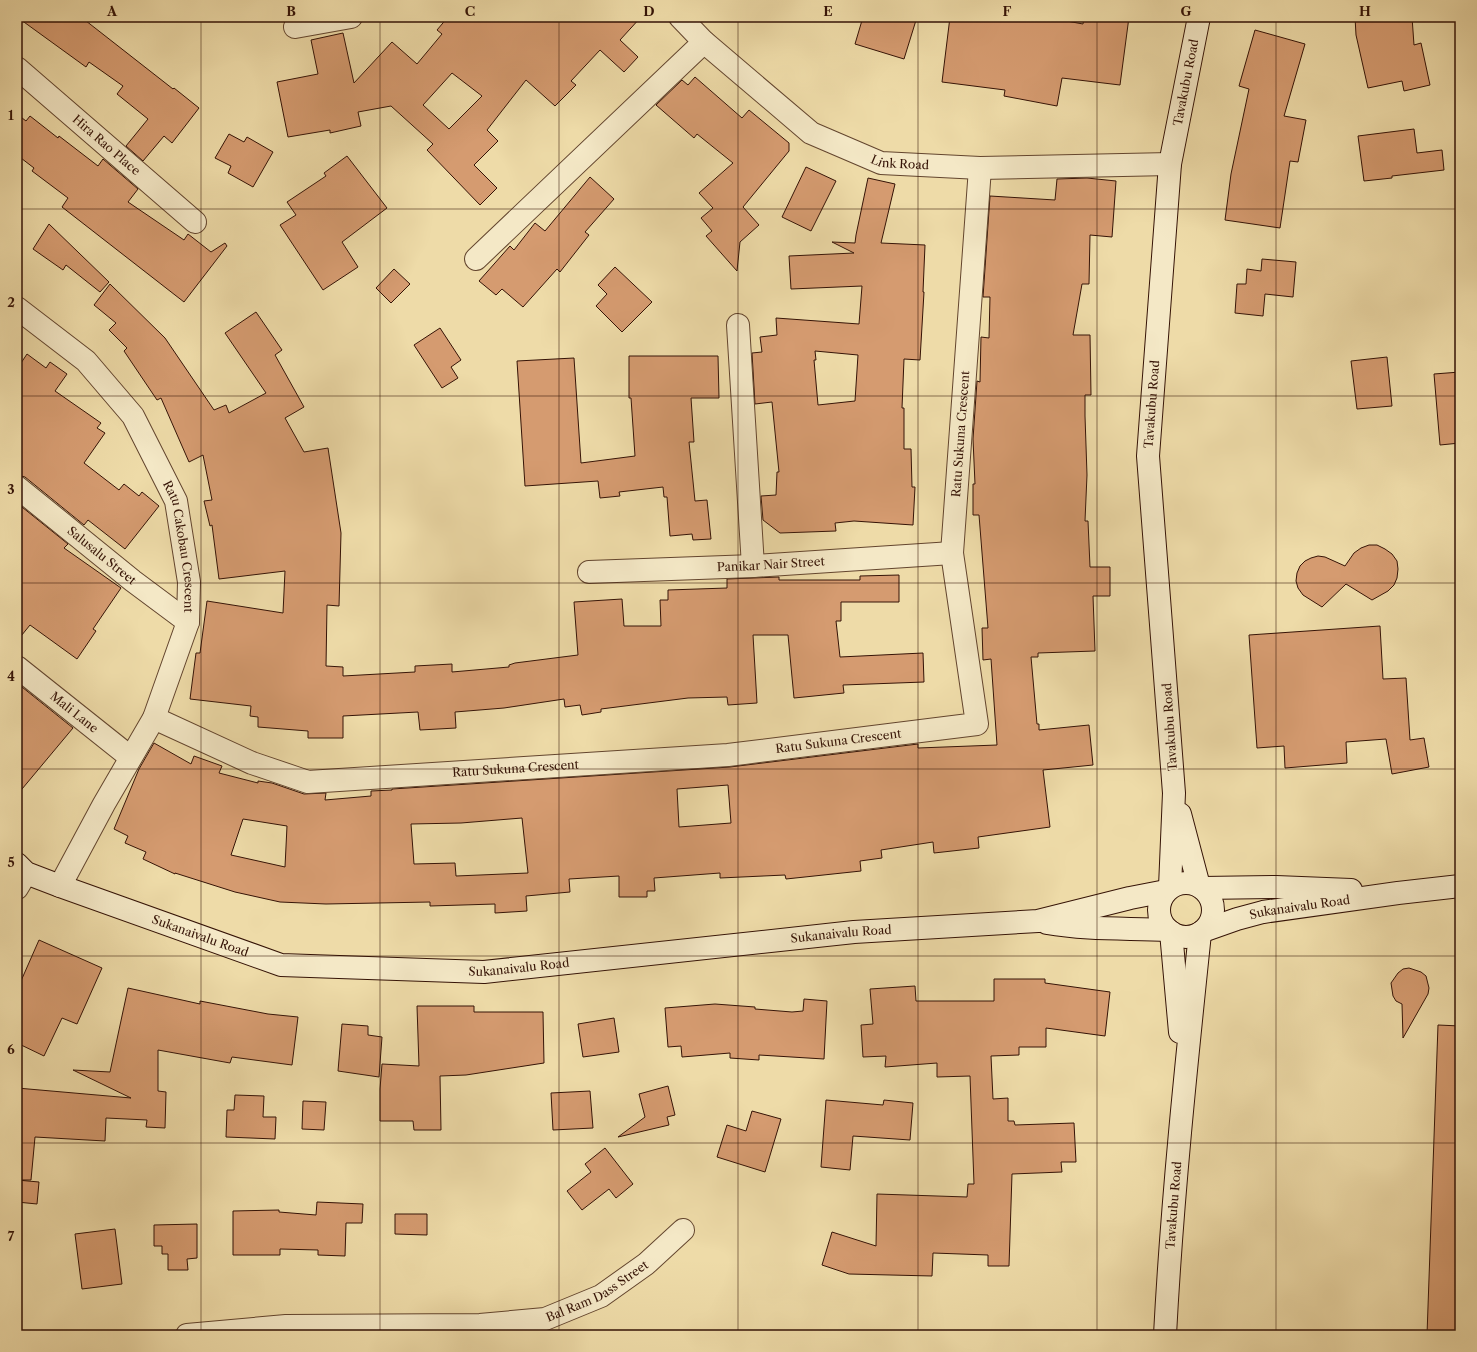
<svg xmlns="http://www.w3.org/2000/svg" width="1477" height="1352" font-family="'Libre Caslon Text',serif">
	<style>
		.building { fill: #d59b70; stroke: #351306; fill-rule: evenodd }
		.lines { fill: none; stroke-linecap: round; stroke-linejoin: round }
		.minor-casing { stroke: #63452e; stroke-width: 24 }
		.tertiary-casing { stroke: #63452e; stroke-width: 24 }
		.secondary-casing { stroke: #351306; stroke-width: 24 }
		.minor { stroke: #f4e8c6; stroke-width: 22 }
		.tertiary { stroke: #f4e8c6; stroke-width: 22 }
		.secondary { stroke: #f4e8c6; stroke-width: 22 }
		.grid { fill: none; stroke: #351306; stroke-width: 1; stroke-opacity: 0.55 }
		.labels { text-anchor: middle; stroke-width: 3; stroke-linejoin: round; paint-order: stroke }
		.street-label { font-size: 12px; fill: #351306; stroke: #f4e8c6 }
		.neatline { fill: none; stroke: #351306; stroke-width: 1.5 }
		.grid-label { font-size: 13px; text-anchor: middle; font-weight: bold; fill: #351306 }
	</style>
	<rect width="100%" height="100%" fill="#eedba8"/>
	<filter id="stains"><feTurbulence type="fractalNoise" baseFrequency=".005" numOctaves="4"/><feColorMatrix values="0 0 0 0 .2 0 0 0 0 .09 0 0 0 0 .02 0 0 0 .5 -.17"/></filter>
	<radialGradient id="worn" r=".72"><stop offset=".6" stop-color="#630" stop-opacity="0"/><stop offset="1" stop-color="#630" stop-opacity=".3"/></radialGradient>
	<path class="building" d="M17 17H81L173 89 174 88 199 108 172 143 164 136 143 161 126 146 148 119 117 94 123 86 89 62 86 67Z
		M448 17H641L620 40 638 57 624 72 600 50 571 81 576 85 555 106 526 80 487 130 498 141 474 165 497 188 480 205 427 150 433 144 391 106 358 112 361 126 330 133V130L288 137 277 82 318 74 311 40 343 33 354 83 392 42 417 64 442 34 437 30ZM452 73 482 96 449 129 423 105Z
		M863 17H917L904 59 855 44Z
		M950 17H1045L1083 24 1084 17H1129L1120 85 1062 78 1057 106 1004 96 1005 90 942 82Z
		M1355 17H1412L1414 45 1421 43 1430 85 1404 91 1402 81 1368 88 1356 35Z
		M1255 30 1305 44 1284 116 1306 120 1298 162 1290 161 1280 228 1225 220 1231 174 1249 89 1239 86Z
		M695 77 742 118 749 110 789 143V151L743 207 759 225 740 242 737 271 706 236 712 231 701 218 713 208 699 193 733 163 697 134 694 138 656 105 682 80 688 85Z
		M17 114 26 121 30 116 58 138 59 136 98 166 103 159 138 189 128 202 184 240 188 234 211 252 225 243 227 246 184 302 62 207 68 198 32 171 34 168 17 155Z
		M1414 129 1417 153 1442 150 1444 170 1392 176V178L1364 181 1358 136Z
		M229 134 244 142 247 137 273 152 253 187 228 173 231 166 215 158Z
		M347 156 387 208 342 242 358 267 323 290 280 225 296 215 287 202 326 176 324 173Z
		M806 167 836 181 811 231 782 217Z
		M590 177 614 199 585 232 589 235 560 272 557 269 523 307 502 289 496 295 479 281 510 246 514 250 535 223 545 231Z
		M868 178 895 184 881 243 925 245 923 292H924L920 360 904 359 902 408H904V449H911L912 487H915L913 525 854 521 835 523 836 531 780 533 763 520 761 496 776 495 777 472H779L772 402 755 404 752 353 762 352 760 337 777 335 776 318 859 324 862 286 791 289 789 256 854 253 832 242 855 243 856 235ZM815 351 858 355 855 401 818 405 814 360H816Z
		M1087 178 1116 181 1112 237 1090 235 1089 284H1082L1073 335H1090L1091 395H1085V416L1087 475 1085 521H1088L1090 567H1110V596H1093L1095 651 1038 653V657H1031L1037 724H1039V730L1089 725 1093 765 1043 770 1050 827 978 837 979 848 934 853 933 842 881 850 882 858 860 861 861 871 786 879 785 875 720 878V873L654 878 655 891H647V897H619V876L569 879 570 892 526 896 527 911 495 913V904L430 906V902L326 904 280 902 235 892 175 873V874L143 859 146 852 125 843 128 836 114 829 139 769 154 743 191 764 194 756 222 766 219 773 258 783V781L272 783 304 794 326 793 325 800 371 796V791L392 790V789L730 767 918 744V748L997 745 991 659 983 660 982 628H988L979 515H973V484H975L973 439 977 381 980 382 981 337 989 338 990 297H983L990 196 1055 200 1057 179ZM728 785 731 823 679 827 677 789ZM522 818 528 873 456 876 455 863 414 864 411 824 461 823ZM243 819 287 826 285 867 231 855Z
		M49 224 109 282 100 292 66 265 63 270 33 249Z
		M1262 259 1296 262 1293 297 1265 294 1263 316 1235 313 1237 284H1246L1247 269 1261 271Z
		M615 267 652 302 622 332 596 306 607 294 598 285Z
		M394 269 410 284 391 303 376 288Z
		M110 284 165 338 214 410 226 405 229 413 266 393 225 333 256 312 282 350 275 355 304 407 285 418 304 452 328 448 341 533 339 606 327 605 326 666 343 667V676L415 672V666L452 664V672L509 667V665L515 663 578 655 574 602 622 599 624 626H661L660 600H668V590L727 588V579L779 577V580H860V576L899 575V602H841V621H836L840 657 923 653 924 682 843 685 844 693 794 698 788 635H753L757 703 728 705 727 697 688 698 601 709V712L582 715 580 705 565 707 564 699 504 708 455 712 456 728 420 730 418 712 343 716V738H308V731L258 727V717L250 716 251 706 190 699 196 653H200L207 601 283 613 285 571 219 579 212 525 210 526 204 501 212 500 203 455 189 462 161 398 157 400 124 351 127 348 109 330 116 323 94 305Z
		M440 328 461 360 451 367 458 378 442 388 414 345Z
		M27 354 46 368 50 362 67 374 55 391 101 423 97 428 105 433 84 463 119 490 124 484 139 496 142 492 159 506 125 549 88 520 84 525 25 477 17 475V369Z
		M629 356H718L719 398H691L694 442H689L695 501 707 500 711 539 693 540 692 534 670 536 667 497H664L663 487 619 492 620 496 600 498 598 481 525 486 517 361 574 358 581 463 635 456 631 398H629Z
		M1387 357 1392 406 1357 409 1351 361Z
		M1460 372V443L1440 445 1434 374Z
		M17 503 68 544 64 548 121 588 93 629 96 631 77 659 30 625 17 641Z
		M1369 545H1377L1385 549 1392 554 1397 561 1398 569 1397 578 1394 585 1388 591 1372 600 1346 584 1322 607 1303 595 1298 588 1296 581 1297 573 1300 566 1305 561 1311 558 1318 556 1325 557 1345 566 1354 553 1361 548Z
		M1380 626 1383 679 1406 678 1410 740 1424 738 1429 767 1392 774 1386 739 1346 742 1347 763 1285 768 1284 746 1257 748 1249 635Z
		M17 683 73 728 17 795Z
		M39 940 102 968 77 1024 62 1018 44 1056 17 1043V990Z
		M1409 968 1421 972 1426 976 1429 988 1428 994 1403 1038 1402 1004 1396 1001 1393 996 1391 983 1398 973 1403 969Z
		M994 979H1045V983L1110 992 1105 1036 1046 1028V1047H1019V1055L991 1056 993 1099 1008 1098V1121H1014L1015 1125 1074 1123 1076 1162H1061L1062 1172 1012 1174 1009 1266H988V1255L933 1253 932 1276 849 1274 822 1265 832 1232 876 1246 877 1194 967 1197 968 1184H974L970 1076 937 1077V1063L885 1067 886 1056 863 1057 861 1025 873 1024 870 989 915 986 916 1001H994Z
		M128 988 200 1004V1001L268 1014 298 1017 292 1065 232 1057 230 1063 158 1050V1091L166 1092 165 1128 146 1127 147 1120 106 1118 105 1141 35 1137 31 1180H17V1088L131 1098 73 1070 110 1072Z
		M804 999 827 1001 824 1059 759 1055V1060L730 1058V1053L682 1057 681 1046 668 1047 665 1008 715 1004 755 1007V1009L792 1012 803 1011Z
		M417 1006H474V1012H543L544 1063 466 1075 440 1076 441 1130H414L413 1121H380V1089L382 1064 419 1066Z
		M614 1018 619 1052 583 1057 578 1024Z
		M342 1024 368 1026V1035L382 1037 379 1077 338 1071Z
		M1438 1025 1460 1026V1335H1427Z
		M668 1086 675 1115 667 1117 669 1125 618 1137 645 1117 639 1094Z
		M590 1091 593 1128 553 1130 551 1093Z
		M235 1095 264 1096 263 1117H276L275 1139 226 1137 227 1110H234Z
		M826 1100 883 1105 884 1100 913 1103 910 1140 853 1136 850 1170 821 1167Z
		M303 1101 326 1102 324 1130 302 1129Z
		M752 1111 781 1119 765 1172 717 1157 727 1125 746 1131Z
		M605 1148 633 1184 616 1198 609 1189 582 1210 567 1191 591 1172 585 1164Z
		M17 1180 39 1182 37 1204 17 1202Z
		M317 1202 363 1204 362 1223H346L345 1256 318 1255V1250L280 1249V1255H233V1211L279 1210V1212L316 1215Z
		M395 1214H427V1235L395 1234Z
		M197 1224V1258L187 1259 188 1270H168V1254H162V1246H154V1225Z
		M115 1229 122 1284 82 1289 75 1234Z"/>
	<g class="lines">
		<defs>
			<g id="minor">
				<path id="s1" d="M680 17 704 42 811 133 881 163 980 168 1170 164"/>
				<path d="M295 27 351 17"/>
				<path id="s2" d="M17 68 195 222"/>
				<path d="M476 259 704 42"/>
				<path id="s3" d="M17 308 86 361 133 416 176 501 189 582 188 622 154 718 104 804 60 886"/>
				<path d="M738 325 753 566"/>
				<path id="s4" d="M17 487 133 581 188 622"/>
				<path id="s5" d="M589 572 753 566 952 553"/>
				<path id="s6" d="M17 667 130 757"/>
				<path id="s7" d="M154 718 252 763 308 782 728 755 977 724 952 553 980 168"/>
				<path id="s8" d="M187 1335 286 1326 480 1325 545 1319 601 1296 646 1264 683 1230"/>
			</g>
			<path id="tertiary" d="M17 888 26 873"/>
			<g id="secondary">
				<path d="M1180 814 1199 886"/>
				<path id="s9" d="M17 864 26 873 60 886 281 965 484 972 854 932 1038 921 1130 898 1166 891"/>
				<circle cx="1186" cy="910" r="27"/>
				<path id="s10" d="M1170 887 1174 793 1148 456 1170 164 1199 17"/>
				<path d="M1202 888 1276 887 1351 890"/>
				<path d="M1047 923C1087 930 1127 928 1168 930"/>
				<path id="s11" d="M1203 931 1237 919 1263 912 1398 893 1460 886"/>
				<path d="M1171 932 1180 1032"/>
				<path id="s12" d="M1165 1335C1172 1201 1186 1067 1200 933"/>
			</g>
		</defs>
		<use href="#minor" class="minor-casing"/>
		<use href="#tertiary" class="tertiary-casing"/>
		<use href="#secondary" class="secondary-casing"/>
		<use href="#minor" class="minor"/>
		<use href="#tertiary" class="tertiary"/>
		<use href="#secondary" class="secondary"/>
	</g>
	<path class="grid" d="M201 17V1335M380 17V1335M559 17V1335M738 17V1335M918 17V1335M1097 17V1335M1276 17V1335M17 209H1460M17 396H1460M17 583H1460M17 769H1460M17 956H1460M17 1143H1460"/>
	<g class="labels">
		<g class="street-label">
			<text dy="4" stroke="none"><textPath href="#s10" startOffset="808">Tavakubu Road</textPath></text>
			<text dy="4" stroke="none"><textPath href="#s2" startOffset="118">Hira Rao Place</textPath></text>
			<text dy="4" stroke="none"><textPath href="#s1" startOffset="270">Link Road</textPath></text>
			<text dy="4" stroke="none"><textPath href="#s10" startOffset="484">Tavakubu Road</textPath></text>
			<text dy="4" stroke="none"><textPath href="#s7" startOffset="1131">Ratu Sukuna Crescent</textPath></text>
			<text dy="4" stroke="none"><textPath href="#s3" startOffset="300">Ratu Cakobau Crescent</textPath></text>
			<text dy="4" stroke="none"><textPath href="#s4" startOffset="109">Salusalu Street</textPath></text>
			<text dy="4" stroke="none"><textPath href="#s5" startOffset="182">Panikar Nair Street</textPath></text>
			<text dy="4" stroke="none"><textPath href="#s6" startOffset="73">Mali Lane</textPath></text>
			<text transform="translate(1170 727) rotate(-94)" y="4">Tavakubu Road</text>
			<text dy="4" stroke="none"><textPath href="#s7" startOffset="699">Ratu Sukuna Crescent</textPath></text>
			<text dy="4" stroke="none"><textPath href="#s7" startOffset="375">Ratu Sukuna Crescent</textPath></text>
			<text dy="4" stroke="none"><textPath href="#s11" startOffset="100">Sukanaivalu Road</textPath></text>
			<text dy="4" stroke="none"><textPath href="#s9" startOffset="846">Sukanaivalu Road</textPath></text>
			<text dy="4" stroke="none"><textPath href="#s9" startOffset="198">Sukanaivalu Road</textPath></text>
			<text dy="4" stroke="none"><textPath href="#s9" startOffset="522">Sukanaivalu Road</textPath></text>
			<text dy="4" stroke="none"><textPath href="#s12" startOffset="130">Tavakubu Road</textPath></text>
			<text dy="4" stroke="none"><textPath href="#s8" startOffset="418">Bal Ram Dass Street</textPath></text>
		</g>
	</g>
	<rect width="1477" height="1352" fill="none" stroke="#eedba8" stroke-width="44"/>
	<rect x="22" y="22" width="1433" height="1308" class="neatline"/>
	<g class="grid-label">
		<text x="112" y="16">A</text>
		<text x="291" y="16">B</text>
		<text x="470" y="16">C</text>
		<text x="649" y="16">D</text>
		<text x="828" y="16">E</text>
		<text x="1007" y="16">F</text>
		<text x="1186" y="16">G</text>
		<text x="1365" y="16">H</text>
		<text x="11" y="120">1</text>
		<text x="11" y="307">2</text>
		<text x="11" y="494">3</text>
		<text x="11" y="681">4</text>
		<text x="11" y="867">5</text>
		<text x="11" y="1054">6</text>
		<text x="11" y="1241">7</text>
	</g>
	<rect width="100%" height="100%" filter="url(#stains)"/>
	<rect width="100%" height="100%" fill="url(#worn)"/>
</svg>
